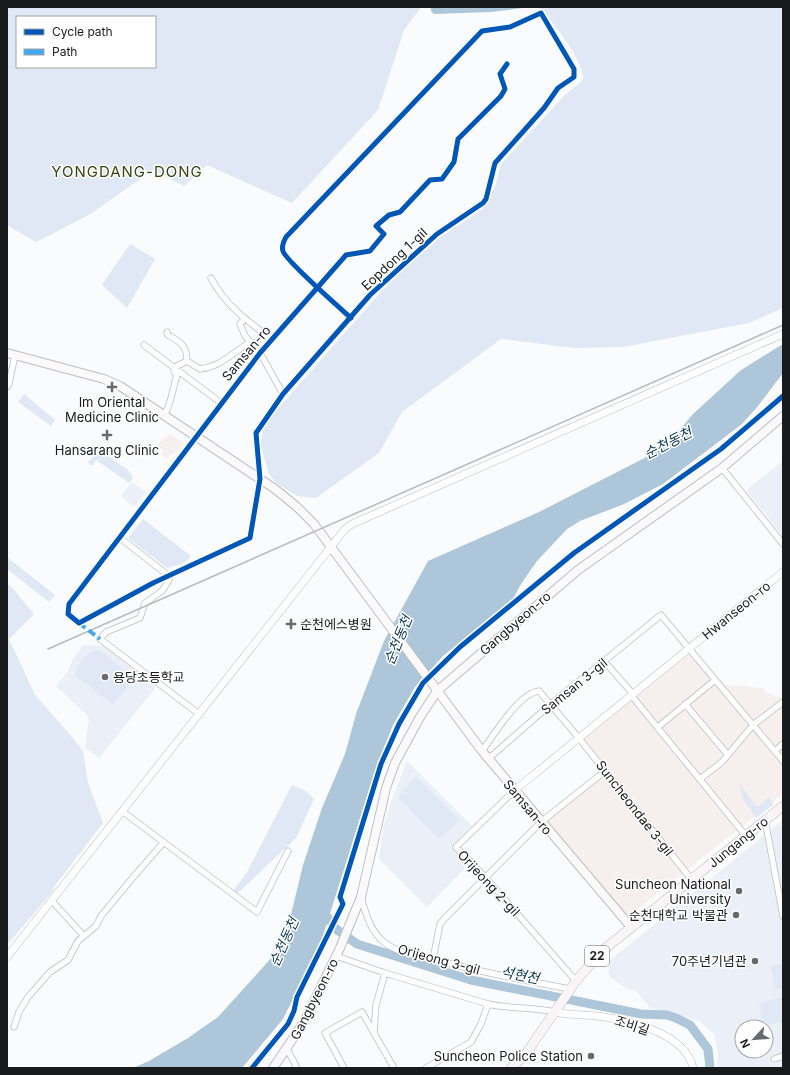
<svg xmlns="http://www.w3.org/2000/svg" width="790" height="1075" font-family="Inter,'Noto Sans KR',sans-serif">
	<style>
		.commercial { fill: #f6efee }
		.built { fill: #ebf0f8; fill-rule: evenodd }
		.green { fill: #e0e8f5; fill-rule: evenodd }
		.water { fill: #adc6d9 }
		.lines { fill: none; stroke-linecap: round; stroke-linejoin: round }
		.river { stroke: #adc6d9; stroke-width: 9 }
		.minor-casing { stroke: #bdbec0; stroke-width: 7 }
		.tertiary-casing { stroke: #bdbec0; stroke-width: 8 }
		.secondary-casing { stroke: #bdbec0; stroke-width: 10 }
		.primary-casing { stroke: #c7bfc0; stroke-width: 10 }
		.minor { stroke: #fefeff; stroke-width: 5.5 }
		.tertiary { stroke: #fefeff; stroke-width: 7 }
		.secondary { stroke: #fcf9fa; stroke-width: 8 }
		.primary { stroke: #f9f4f5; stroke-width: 9 }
		.rail { stroke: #bababc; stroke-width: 1.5 }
		.quiet { stroke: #3fa9f5; stroke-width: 4; stroke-dasharray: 8 4; stroke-linecap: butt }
		.cycleway-casing { stroke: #fff; stroke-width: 8 }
		.cycleway { stroke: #0057b8; stroke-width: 5 }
		.poi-dot { fill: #67696b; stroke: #fff; stroke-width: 1.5 }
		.labels { text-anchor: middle; stroke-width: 3; stroke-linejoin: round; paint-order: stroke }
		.shield { fill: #fff; stroke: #5e5f60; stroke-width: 1 }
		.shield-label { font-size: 12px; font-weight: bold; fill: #191a1c }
		.street-label { font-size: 13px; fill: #191a1c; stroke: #fff }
		.poi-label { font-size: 13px; fill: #191a1c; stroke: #fff; text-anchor: end }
		.water-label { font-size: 14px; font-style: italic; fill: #093752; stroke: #fff }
		.quarter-label { font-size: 15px; letter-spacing: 1px; fill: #374710; stroke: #fff }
	</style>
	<rect width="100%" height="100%" fill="#f9fbfd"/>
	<path class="commercial" d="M171 434 185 444 166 459 162 454 164 452 157 444Z
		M692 651 713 677 715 676 723 685 763 688 767 693 783 699V794L631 914H625L545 819 605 771 581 740Z"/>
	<path class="built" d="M783 461V537L748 493 747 489Z
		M132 482 146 492 134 507 121 496Z
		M83 645 105 646 156 687 99 758 85 748 89 717 56 686 68 671 72 661Z
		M407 761 472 826 451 847 469 864 427 907 379 859 383 828 390 804Z
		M783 820V1068H717L718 1053 715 1035 699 1021 650 1008 636 991 627 989 611 978 608 973 610 965 608 962ZM742 1027H766V1051H742Z"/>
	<path class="green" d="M7 7H421L404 30 378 110 292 203 207 165 184 186 153 170 89 215 36 242 7 225ZM17 17H155V67H17Z
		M539 7H783V308L749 323 623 347 575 348 501 339 402 412 379 453 316 498 297 496 276 483 269 474 260 444 264 428 274 413 379 294 405 268 438 239 484 208 496 184 501 164 565 95 583 80C585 62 552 21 539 7Z
		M130 244 155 259 127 308 102 285Z
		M24 394 55 420 51 426 18 402Z
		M98 449 128 470 133 478 129 483 96 460 92 466 88 463Z
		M143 519 191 556 184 563 167 568 128 538Z
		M7 557 55 595 49 602 7 569Z
		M7 585H10L34 614 9 639 35 695 66 730 83 751 88 783 103 823 53 888V891L7 945Z
		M100 650 134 679 113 705 75 675C80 661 84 652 100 650Z
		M416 776 460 820 439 839 398 797Z
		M739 783 757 807 769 797 774 804 756 818 743 799Z
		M292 785 306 791 314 799 296 838 237 894 232 892 246 874Z
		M781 964 783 988 775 989 771 966Z
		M783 997V1022L767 1025 762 1022 759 1003Z"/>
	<path class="water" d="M431 7H522L523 8 491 12 434 14 431 11Z
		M783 344V373L758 406 742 424 663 484 624 504 580 521 567 529 537 561 521 584 513 599 443 656 415 687 393 725 376 768 321 942 283 1019 242 1068H133L149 1061 188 1038 218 1017 274 955 287 931 303 865 322 808 345 754 356 714 384 641 428 561 539 512 666 447 692 415 741 370Z"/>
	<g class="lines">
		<path class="river" d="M322 910 336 929 357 944 471 980 641 1014 667 1015 676 1018 690 1025 708 1049 710 1068"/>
		<defs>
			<path id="minor" d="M211 278C225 305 248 322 272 339
				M245 318 240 324 245 336 260 353 283 394
				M351 318C340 308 285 260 283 251 281 246 284 241 286 237L482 31 510 27 541 13 574 69V77L558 88 544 108 495 163 486 199 483 203 437 234 370 295 283 394 256 433 260 479 250 538 153 583 79 623 68 614 69 604 260 353 346 255 370 251 384 234 376 226 389 215 400 212 430 180 442 179 454 162 458 139 501 96 505 89 500 74 507 64
				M144 345 221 403
				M187 361 200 369C223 366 232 352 251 342
				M7 387 9 384 15 355
				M164 415C171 406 173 387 177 375L174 372 175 367 187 361C187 346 181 342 168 335L167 332
				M722 468 783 544
				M119 537 169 576V580L162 591 145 603 140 618 106 632 100 639 199 714
				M604 661 633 694
				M631 695 746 836
				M685 704 728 755
				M658 727 715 680
				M482 751C494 735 518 694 539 691L578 737 692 880
				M775 751 783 744
				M488 759 551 704 661 615 783 761
				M700 779 722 762 753 725 783 702
				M515 790 456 847 486 878 576 981
				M122 811 257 912 288 851
				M765 820 783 916
				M361 897C366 914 370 931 384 942 399 954 421 957 439 961 482 972 526 981 570 989
				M52 901 83 935
				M336 956 385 973 488 1004C510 1009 533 1007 555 1012
				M433 959 440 924 445 918 541 822 605 771
				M14 1027 19 1012 28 997 50 972 68 960 78 941 96 926 101 916 130 881 163 843
				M374 1032 376 1005 385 973
				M287 1049 297 1068
				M774 1059 783 1056
				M344 1068 325 1033 362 1012 394 1068
				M426 1068 471 1042 481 1024 488 1004"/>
			<path id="tertiary" d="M515 790 783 572
				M7 957 345 529 352 524 783 334
				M555 1012C573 1016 592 1014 610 1018 638 1022 687 1037 693 1068"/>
			<path id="secondary" d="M7 353 104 379 120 386 275 489 296 506 314 524 482 751 631 927
				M273 1068 304 1022 340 948 361 897 386 788 395 763 420 717 437 691 578 570 722 468 783 416"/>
			<path id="primary" d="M511 1068 525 1055 576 981 602 951 783 806"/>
		</defs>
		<use href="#minor" class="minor-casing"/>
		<use href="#tertiary" class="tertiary-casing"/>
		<use href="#secondary" class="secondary-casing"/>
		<use href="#primary" class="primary-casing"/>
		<use href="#minor" class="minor"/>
		<use href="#tertiary" class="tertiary"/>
		<use href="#secondary" class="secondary"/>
		<use href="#primary" class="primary"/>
		<path class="rail" d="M48 649 783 325"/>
		<path class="quiet" d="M79 623 100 639"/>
		<defs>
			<path id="cycleway" d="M351 318C340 308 285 260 283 251 281 246 284 241 286 237L482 31 510 27 541 13 574 69V77L558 88 544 108 495 163 486 199 483 203 437 234 370 295 283 394 256 433 260 479 250 538 153 583 79 623 68 614 69 604 260 353 346 255 370 251 384 234 376 226 389 215 400 212 430 180 442 179 454 162 458 139 501 96 505 89 500 74 507 64
				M252 1068 288 1024 294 1011 297 997 343 904 340 897 381 764 399 724 423 683 460 647 574 553 721 449 783 396"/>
		</defs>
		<use href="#cycleway" class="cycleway-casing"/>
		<use href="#cycleway" class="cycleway"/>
	</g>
	<g class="poi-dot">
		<path d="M110 381h4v4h4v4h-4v4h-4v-4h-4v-4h4z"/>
		<path d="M105 429h4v4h4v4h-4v4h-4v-4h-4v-4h4z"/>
		<path d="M289 618h4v4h4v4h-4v4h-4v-4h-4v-4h4z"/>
		<circle cx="105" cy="677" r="4"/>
		<circle cx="739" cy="891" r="4"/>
		<circle cx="736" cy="915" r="4"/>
		<circle cx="755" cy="961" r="4"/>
		<circle cx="591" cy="1056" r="4"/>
	</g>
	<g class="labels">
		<rect class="shield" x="585" y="946" width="24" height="20" rx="3"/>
		<g class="shield-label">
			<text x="597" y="960">22</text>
		</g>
		<g class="street-label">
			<text transform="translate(394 259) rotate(-43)" y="5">Eopdong 1-gil</text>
			<text transform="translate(246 353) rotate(-50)" y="5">Samsan-ro</text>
			<text transform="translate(736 610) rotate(-39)" y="5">Hwanseon-ro</text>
			<text transform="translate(515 623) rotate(-41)" y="5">Gangbyeon-ro</text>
			<text transform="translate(574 686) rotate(-39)" y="5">Samsan 3-gil</text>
			<text transform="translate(528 807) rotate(50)" y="5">Samsan-ro</text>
			<text transform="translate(635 808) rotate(52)" y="5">Suncheondae 3-gil</text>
			<text transform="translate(738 842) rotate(-39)" y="5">Jungang-ro</text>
			<text transform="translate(489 883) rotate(47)" y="5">Orijeong 2-gil</text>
			<text transform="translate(439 959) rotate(15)" y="5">Orijeong 3-gil</text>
			<text transform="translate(314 999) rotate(-63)" y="5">Gangbyeon-ro</text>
			<text transform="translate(632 1025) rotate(18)" y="5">조비길</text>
		</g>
		<g class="poi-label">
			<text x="112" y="407" text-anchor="middle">Im Oriental<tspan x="112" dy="15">Medicine Clinic</tspan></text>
			<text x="107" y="455" text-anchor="middle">Hansarang Clinic</text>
			<text x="300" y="629" text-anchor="start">순천에스병원</text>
			<text x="113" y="682" text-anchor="start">용당초등학교</text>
			<text x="731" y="889">Suncheon National<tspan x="731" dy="15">University</tspan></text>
			<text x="728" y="920">순천대학교 박물관</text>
			<text x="747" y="966">70주년기념관</text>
			<text x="583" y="1061">Suncheon Police Station</text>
		</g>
		<g class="water-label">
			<text transform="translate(668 443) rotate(-27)" y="5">순천동천</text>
			<text transform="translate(398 640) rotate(-68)" y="5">순천동천</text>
			<text transform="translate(284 942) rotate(-66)" y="5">순천동천</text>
			<text transform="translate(520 975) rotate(11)" y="5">석현천</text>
		</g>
		<g class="quarter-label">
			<text x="127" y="177">YONGDANG-DONG</text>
		</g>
	</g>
	<rect width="790" height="1075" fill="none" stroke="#191a1c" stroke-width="16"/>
	<rect x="16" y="16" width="140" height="52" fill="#ffffff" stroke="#a3a3a4"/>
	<rect x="24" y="29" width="20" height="6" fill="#0057b8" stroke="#a3a3a4"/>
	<text x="52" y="36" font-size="12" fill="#191a1c">Cycle path</text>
	<rect x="24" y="49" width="20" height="6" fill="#3fa9f5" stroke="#a3a3a4"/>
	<text x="52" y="56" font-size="12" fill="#191a1c">Path</text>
	<g transform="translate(754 1039) rotate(244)"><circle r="19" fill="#ffffff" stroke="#a3a3a4"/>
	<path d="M0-3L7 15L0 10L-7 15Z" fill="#67696b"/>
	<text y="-6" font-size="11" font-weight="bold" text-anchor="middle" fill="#191a1c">N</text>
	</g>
</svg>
